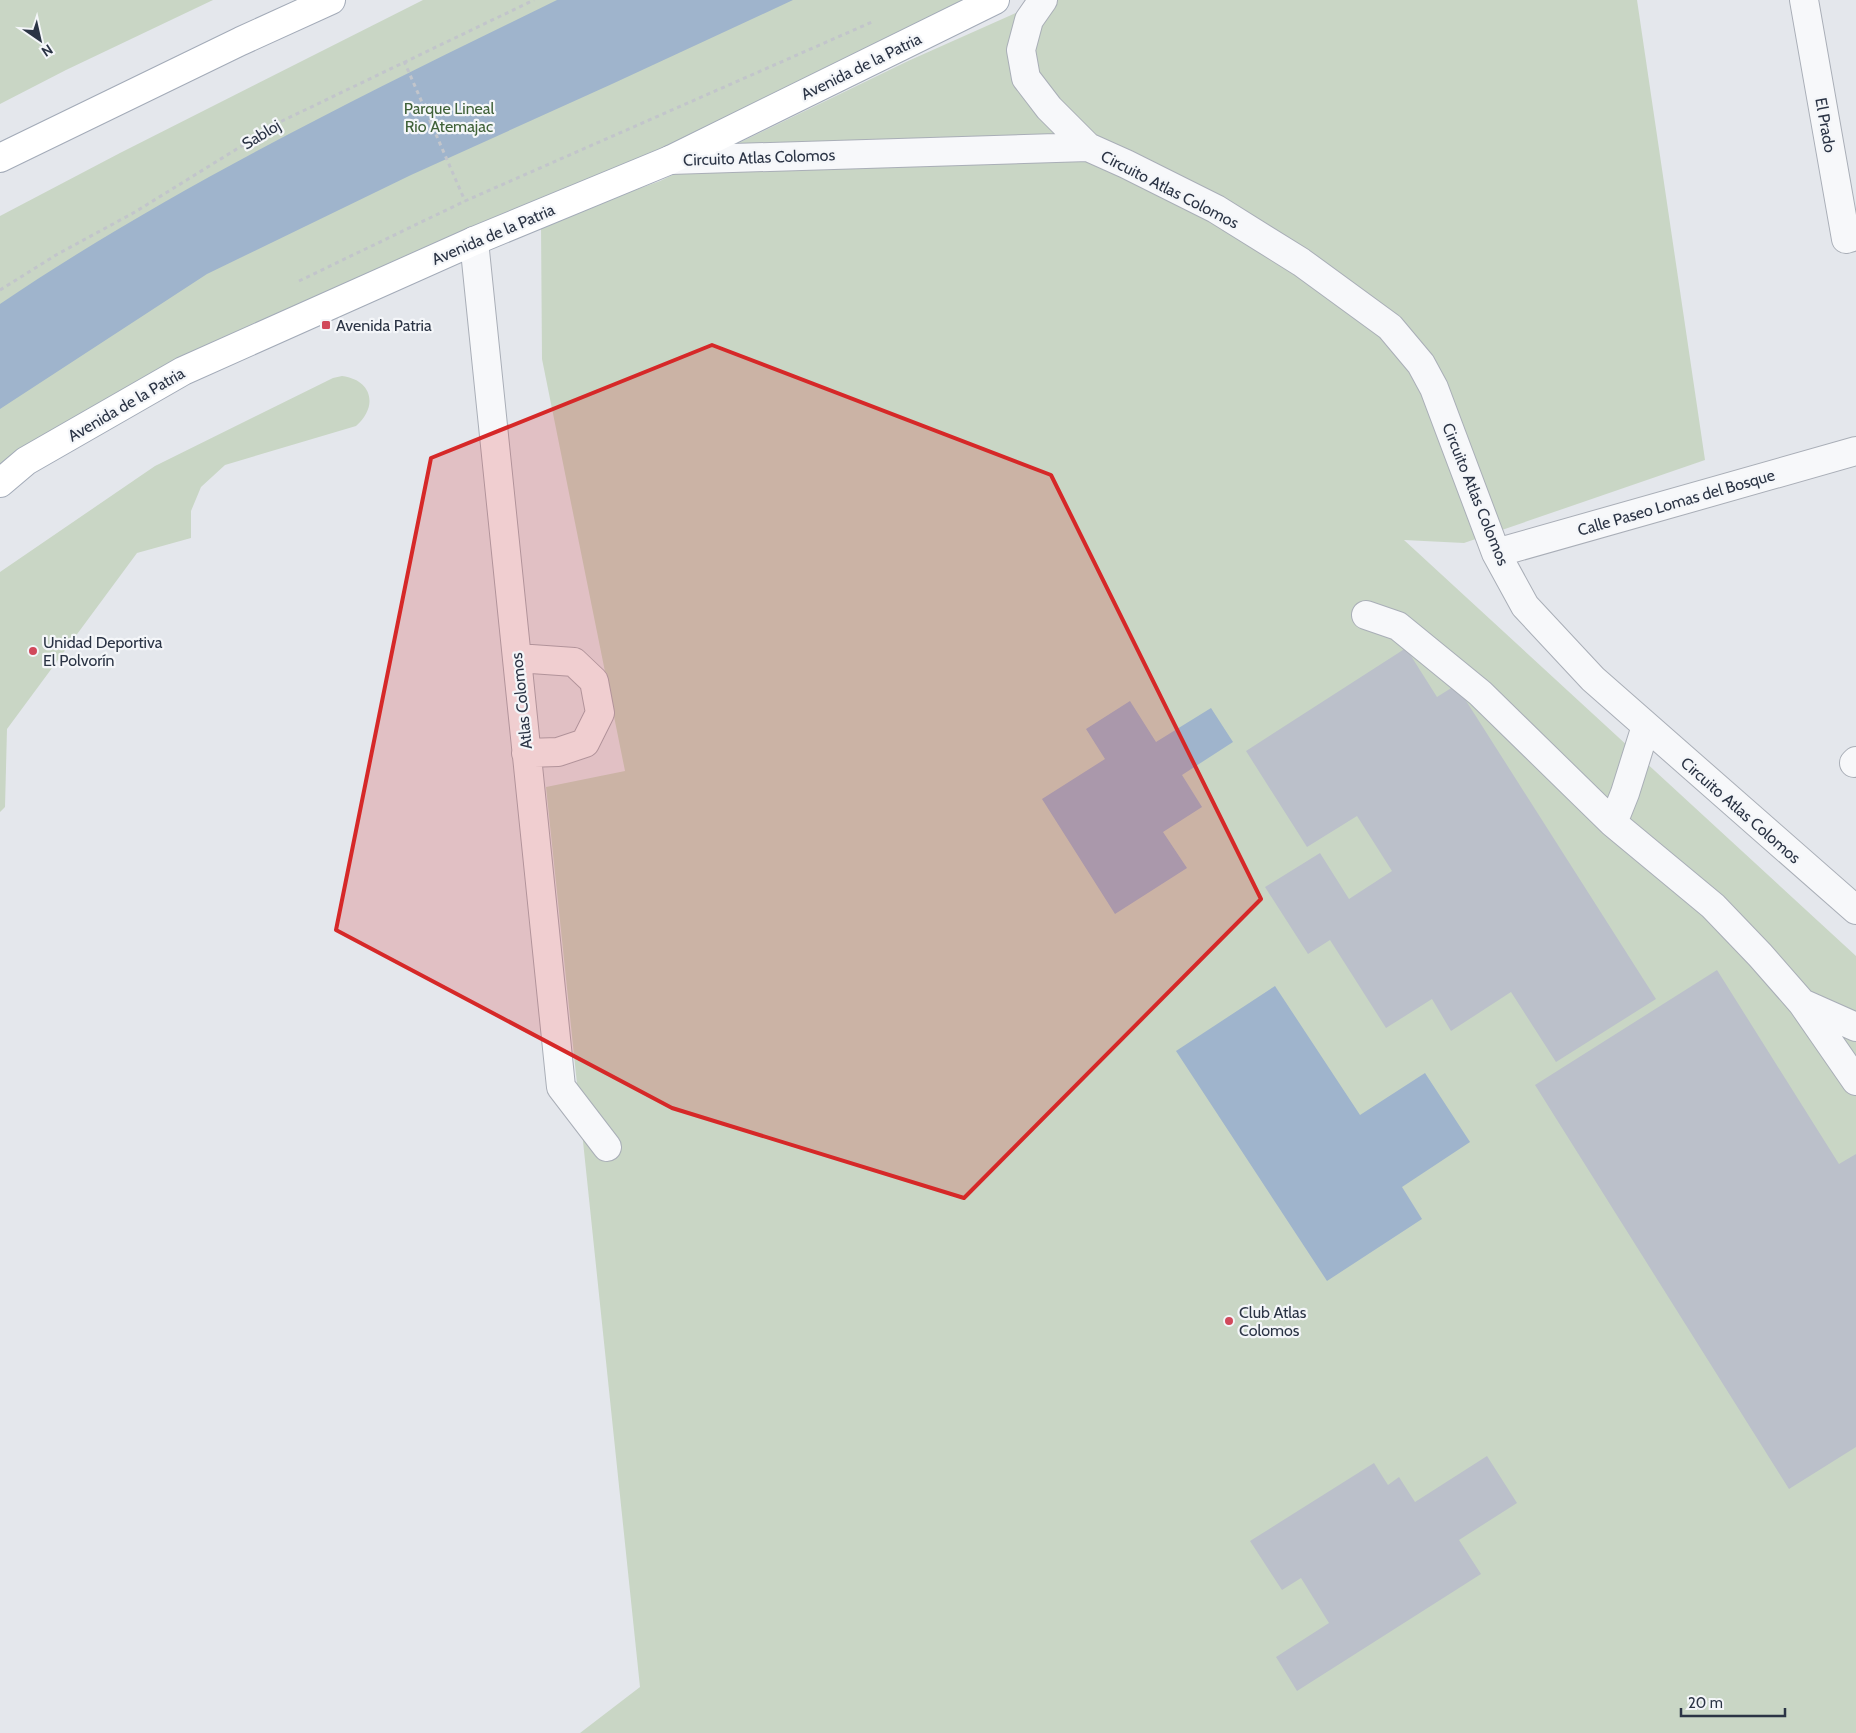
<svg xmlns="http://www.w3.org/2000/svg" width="1856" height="1733" font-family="Cabin,sans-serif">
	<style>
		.green { fill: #c9d6c5 }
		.water { fill: #9fb4cc }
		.building { fill: #bbc0ca }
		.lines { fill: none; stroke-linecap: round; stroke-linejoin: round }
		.minor-casing { stroke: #a9aeb7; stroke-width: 30 }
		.major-casing { stroke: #a3abb8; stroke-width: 30 }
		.path { stroke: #c2c5cb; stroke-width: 3; stroke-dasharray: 4 4; stroke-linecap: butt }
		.minor { stroke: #f7f8fa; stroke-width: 28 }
		.major { stroke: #fff; stroke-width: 28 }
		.marked { fill: #d62828; fill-opacity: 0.2; stroke: #d62828; stroke-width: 4; stroke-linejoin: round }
		.poi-dot { fill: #d1495b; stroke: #f4f6f9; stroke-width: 2 }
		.labels { text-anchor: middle; stroke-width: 4.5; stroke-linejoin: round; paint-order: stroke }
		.street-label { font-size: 16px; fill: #2b3445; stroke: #f4f6f9 }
		.park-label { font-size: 16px; fill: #3f6138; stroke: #f4f6f9 }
		.poi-label { font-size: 16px; fill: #2b3445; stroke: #f4f6f9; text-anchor: start }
	</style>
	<rect width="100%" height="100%" fill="#e4e7ec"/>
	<path class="green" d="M0 0H213L66 70 0 104Z
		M423 0H973L739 113 505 219 0 470V216L120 153Z
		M1045 0H1637L1705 460 1464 543 1404 540 1856 956V1733H580L640 1687 546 787 625 771 542 359 541 224 660 181 908 61Z
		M342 376C373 380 378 407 356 426L225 465 201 487 191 511V538L137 553 7 729 5 807 0 812V572L155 466 333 378Z"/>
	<path class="water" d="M557 0H793L612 84 411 175 207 274 0 409V304C176 185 367 93 557 0Z
		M1130 701 1156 742 1211 708 1233 742 1182 775 1202 807 1163 832 1187 868 1115 914 1042 799 1105 759 1086 729Z
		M1275 986 1360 1115 1425 1073 1470 1142 1402 1187 1422 1219 1327 1281 1176 1051Z"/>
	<path class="building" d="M1406 648 1437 697 1456 685 1656 999 1556 1062 1511 992 1451 1031 1432 999 1386 1028 1330 940 1308 954 1265 887 1320 853 1349 899 1392 871 1357 816 1307 847 1246 751Z
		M1717 970 1839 1164 1856 1154V1447L1789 1489 1535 1085Z
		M1487 1456 1517 1503 1459 1540 1481 1574 1297 1691 1276 1657 1329 1623 1301 1578 1282 1590 1250 1541 1374 1463 1388 1485 1399 1477 1415 1502Z"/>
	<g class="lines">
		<defs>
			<path id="minor" d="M1043 0 1029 20 1021 50 1026 78 1049 108 1088 147 1126 164 1216 209 1301 262 1390 327 1421 364 1434 388 1496 553 1525 606 1593 679 1856 910
				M1804 0 1846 239 1856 236
				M670 160 1088 147
				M474 241 561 1087 607 1147
				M1496 553 1856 451
				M1366 615 1398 626 1480 693 1613 823
				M517 658 574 662 594 681 600 713 585 743 558 752 526 753
				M1646 726 1625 793 1613 823 1713 906 1760 955 1802 1003 1856 1081
				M1854 763 1856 761
				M1802 1003 1856 1027"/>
			<path id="major" d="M0 158 241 41 331 0
				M0 483 26 461 183 371 474 241 670 160 995 0"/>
		</defs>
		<use href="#minor" class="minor-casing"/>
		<use href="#major" class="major-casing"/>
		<path class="path" d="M404 61 465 201
			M299 281 465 201 872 22
			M0 290 56 255 135 212 282 121 534 0"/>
		<use href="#minor" class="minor"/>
		<use href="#major" class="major"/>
	</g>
	<path class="marked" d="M712 345 1051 475 1261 899 964 1198 672 1108 336 930 431 458Z"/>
	<g class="poi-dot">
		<rect x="321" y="320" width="10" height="10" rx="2.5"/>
		<circle cx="33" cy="651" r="5"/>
		<circle cx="1229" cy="1321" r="5"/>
	</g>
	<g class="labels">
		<g class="street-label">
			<text transform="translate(861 66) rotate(-26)" y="6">Avenida de la Patria</text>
			<text transform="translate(1826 125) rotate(80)" y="6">El Prado</text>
			<text transform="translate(261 134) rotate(-31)" y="6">Sabloj</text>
			<text transform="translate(759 157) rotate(-2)" y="6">Circuito Atlas Colomos</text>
			<text transform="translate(1170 189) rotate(27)" y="6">Circuito Atlas Colomos</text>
			<text transform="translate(493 234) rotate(-23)" y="6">Avenida de la Patria</text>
			<text transform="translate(126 404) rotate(-30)" y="6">Avenida de la Patria</text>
			<text transform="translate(1476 494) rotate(68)" y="6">Circuito Atlas Colomos</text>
			<text transform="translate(1676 502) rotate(-16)" y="6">Calle Paseo Lomas del Bosque</text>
			<text transform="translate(521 701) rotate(-96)" y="6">Atlas Colomos</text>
			<text transform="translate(1741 810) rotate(41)" y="6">Circuito Atlas Colomos</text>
		</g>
		<g class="park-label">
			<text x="449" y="114">Parque Lineal<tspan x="449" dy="18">Rio Atemajac</tspan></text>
		</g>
		<g class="poi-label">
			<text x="336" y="331">Avenida Patria</text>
			<text x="43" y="648">Unidad Deportiva<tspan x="43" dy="18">El Polvorín</tspan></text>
			<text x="1239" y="1318">Club Atlas<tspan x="1239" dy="18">Colomos</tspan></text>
		</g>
	</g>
	<g transform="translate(40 40) rotate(146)" stroke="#f4f6f9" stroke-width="4" paint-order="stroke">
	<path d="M0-4L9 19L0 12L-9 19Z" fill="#2b3445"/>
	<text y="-8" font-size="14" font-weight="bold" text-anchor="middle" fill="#2b3445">N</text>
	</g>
	<path d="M1681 1708v8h104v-8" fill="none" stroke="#2b3445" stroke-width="2.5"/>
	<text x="1688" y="1708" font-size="15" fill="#2b3445" stroke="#f4f6f9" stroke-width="4" paint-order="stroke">20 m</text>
</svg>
